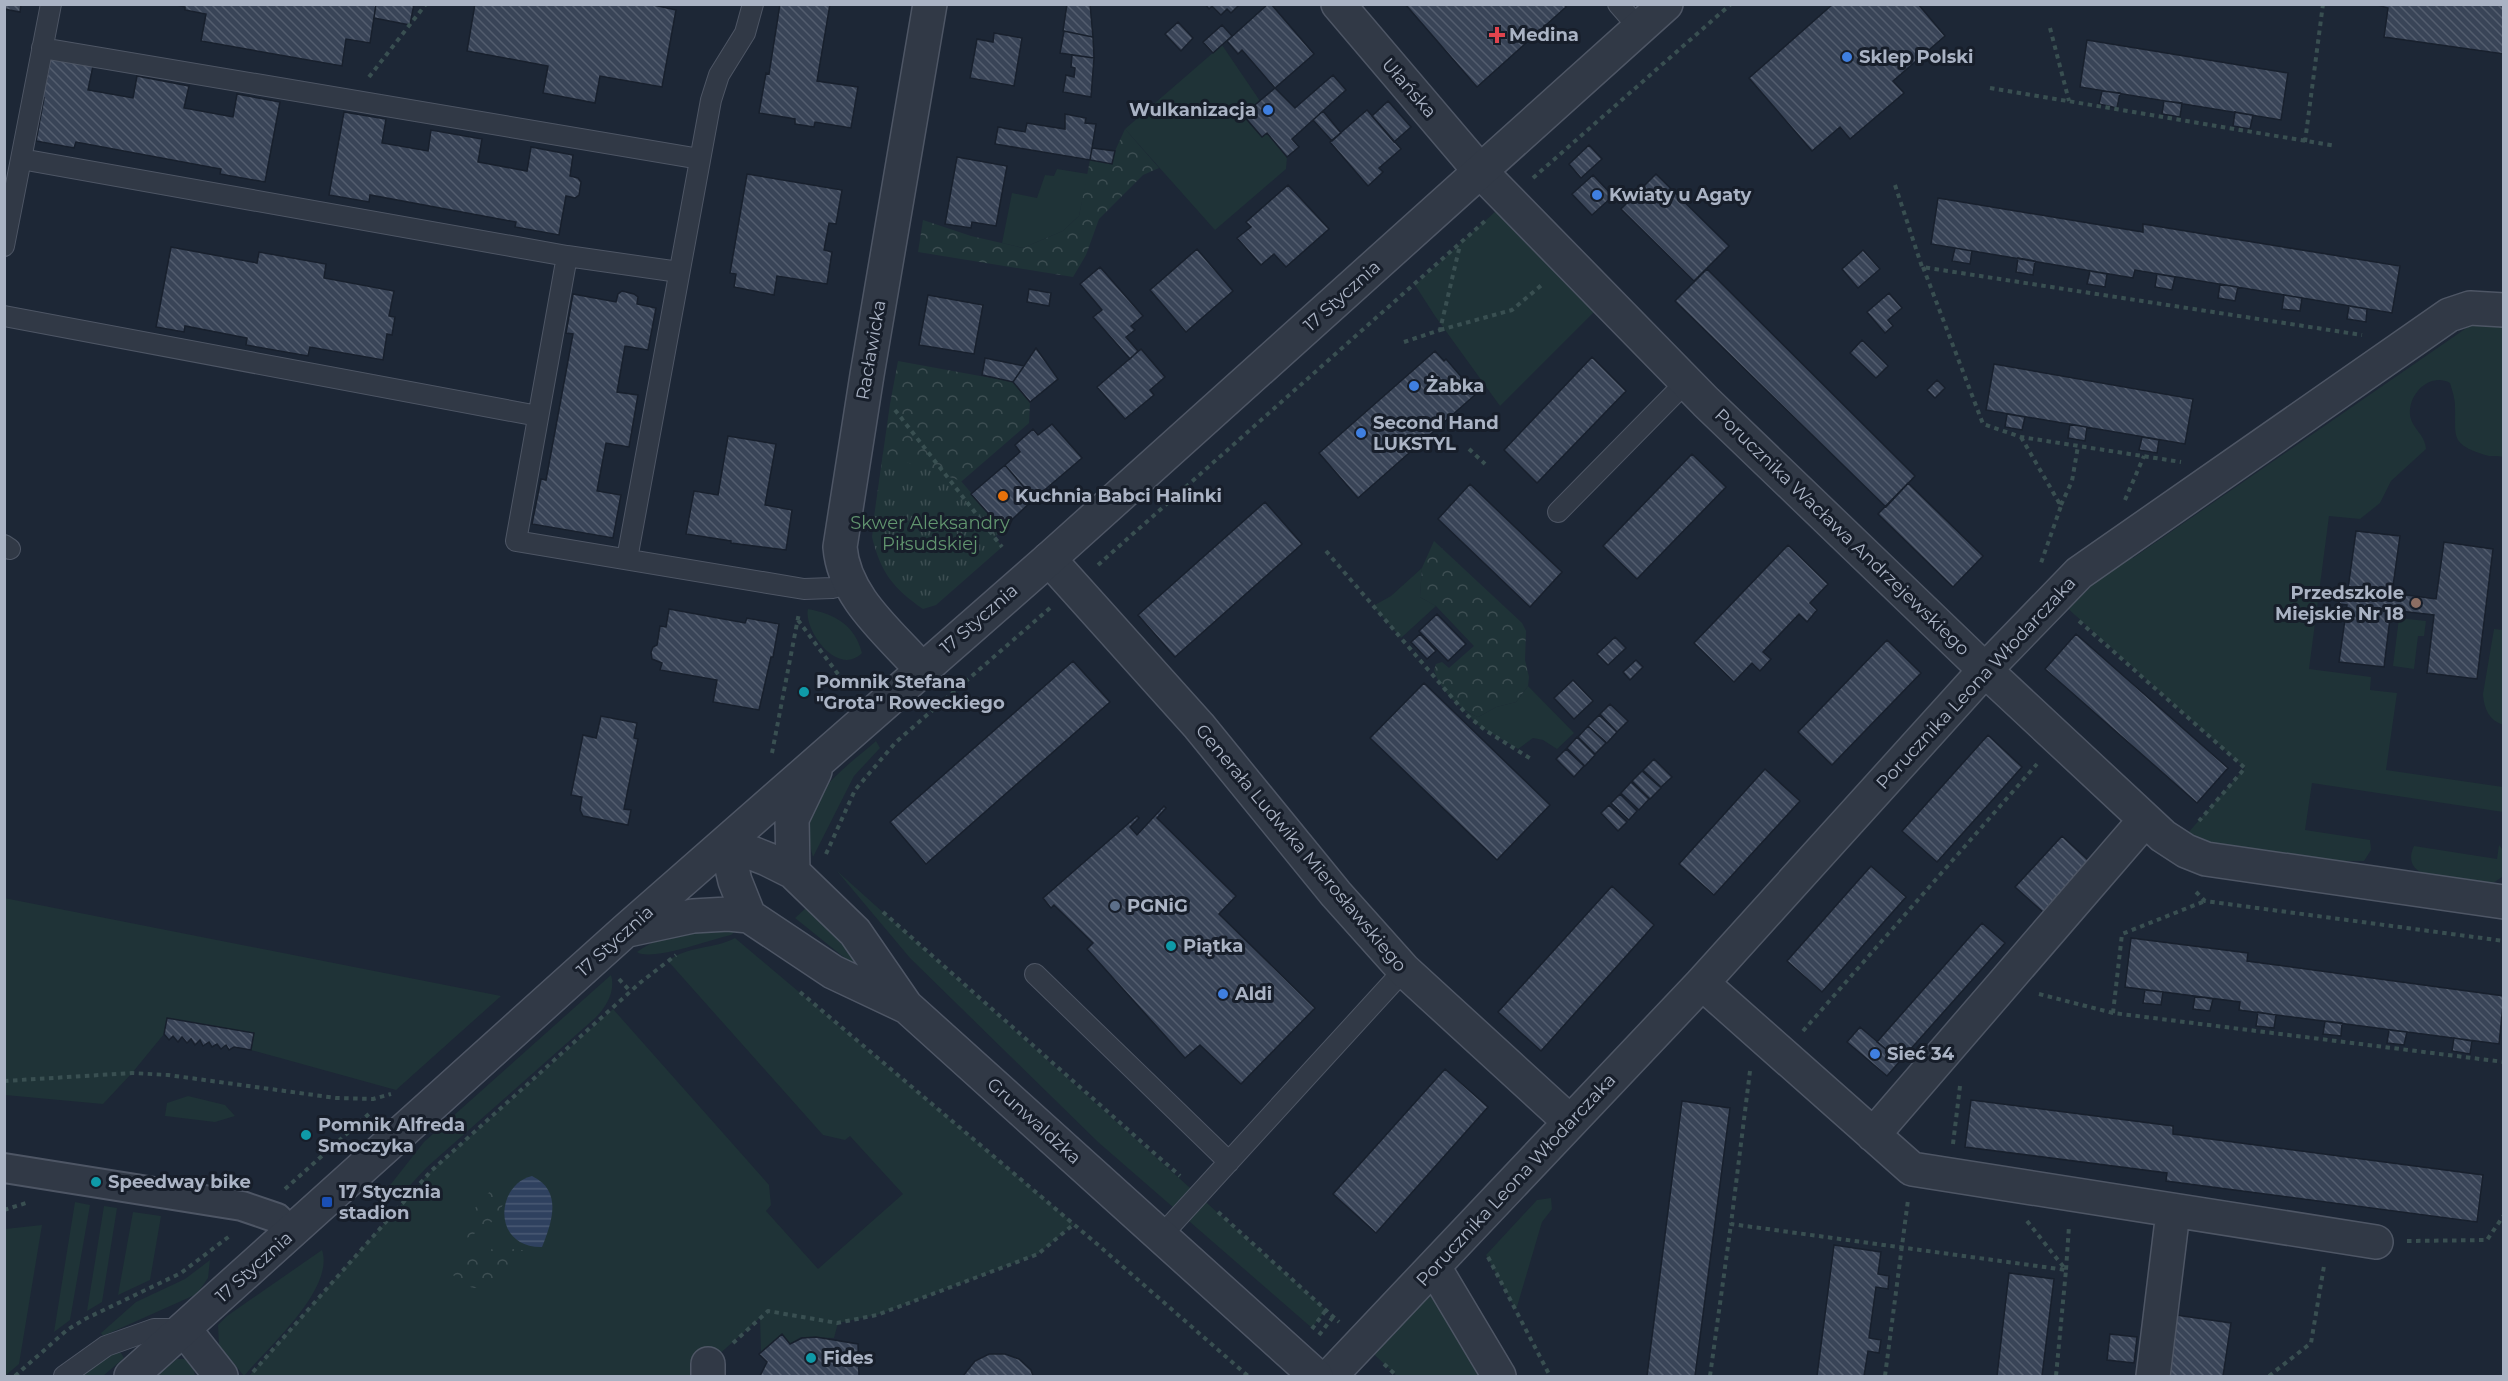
<svg xmlns="http://www.w3.org/2000/svg" width="2508" height="1381" font-family="Montserrat,sans-serif">
	<style>
		.grass { fill: #1f3337 }
		.forest { fill: url(#forest-crowns) }
		.park { fill: url(#park-tufts) }
		.water { fill: url(#water-rules) }
		.building { fill: url(#building-back-hatch); stroke: #18202d; stroke-width: 1.5 }
		.lines { fill: none; stroke-linecap: round; stroke-linejoin: round }
		.service-casing { stroke: #4e5665; stroke-width: 22 }
		.pedestrian-casing { stroke: #4e5665; stroke-width: 32 }
		.minor-casing { stroke: #4e5665; stroke-width: 36 }
		.tertiary-casing { stroke: #4e5665; stroke-width: 36 }
		.path { stroke: #394f51; stroke-width: 4; stroke-dasharray: 4.5 4.5; stroke-linecap: butt }
		.service { stroke: #313946; stroke-width: 20 }
		.pedestrian { stroke: #313946; stroke-width: 28 }
		.minor { stroke: #313946; stroke-width: 33 }
		.tertiary { stroke: #313946; stroke-width: 33 }
		.health-dot { fill: #e0444e; stroke: #171e2a; stroke-width: 2 }
		.shop-dot { fill: #3f7fe0; stroke: #171e2a; stroke-width: 2 }
		.food-dot { fill: #e8710a; stroke: #171e2a; stroke-width: 2 }
		.education-dot { fill: #8d6e63; stroke: #171e2a; stroke-width: 2 }
		.culture-dot { fill: #0f9aa8; stroke: #171e2a; stroke-width: 2 }
		.service-dot { fill: #5c6f8a; stroke: #171e2a; stroke-width: 2 }
		.transit-dot { fill: #1a4fb4; stroke: #171e2a; stroke-width: 2 }
		.labels { text-anchor: middle; stroke-width: 6; stroke-linejoin: round; paint-order: stroke }
		.poi-label { font-size: 18px; font-weight: bold; fill: #aab3c4; stroke: #171e2a; text-anchor: start }
		.street-label { font-size: 18px; fill: #aab3c4; stroke: #171e2a }
		.park-label { font-size: 18px; fill: #61956f; stroke: #171e2a }
	</style>
	<defs>
		<pattern id="forest-crowns" width="20" height="18" patternUnits="userSpaceOnUse" patternTransform="scale(1.5)"><rect width="20" height="18" fill="#1f3337"/><path d="M2 6a3 3 0 1 1 6 0M12 15a3 3 0 1 1 6 0" fill="none" stroke="#3d4e52"/></pattern>
		<pattern id="park-tufts" width="24" height="20" patternUnits="userSpaceOnUse" patternTransform="scale(1.5)"><rect width="24" height="20" fill="#1f3337"/><path d="M3 7l-1-3M5 7V3M7 7l1-3M15 17l-1-3M17 17v-4M19 17l1-3" fill="none" stroke="#3d4e52"/></pattern>
		<pattern id="water-rules" width="6" height="5" patternUnits="userSpaceOnUse" patternTransform="scale(1.5)"><rect width="6" height="5" fill="#2f415f"/><path d="M0 2.5h6" fill="none" stroke="#4a5a74"/></pattern>
		<pattern id="building-back-hatch" width="6" height="6" patternUnits="userSpaceOnUse" patternTransform="scale(1.5)"><rect width="6" height="6" fill="#394457"/><path d="M-1 5l2 2M0 0l6 6M5-1l2 2" fill="none" stroke="#535d6e"/></pattern>
	</defs>
	<rect width="100%" height="100%" fill="#1d2736"/>
	<path class="grass" d="M1222 45 1260 101 1243 116 1262 137 1267 133 1287 157 1286 169 1215 230 1125 129Z
		M1057 169 1088 174 1079 216 1063 231 1023 248 1002 243 1012 193 1037 198 1045 175 1054 176Z
		M1508 200 1606 300 1500 406 1435 316 1415 285Z
		M2478 320 2503 324V457C2497 455 2491 457 2485 455 2449 444 2456 436 2455 406 2455 398 2452 390 2450 383 2430 372 2408 394 2410 415 2412 429 2425 434 2426 449L2391 481 2380 503 2360 519 2329 516 2309 669 2371 677 2370 690 2397 693 2386 770 2503 787V812L2312 783 2305 830 2370 840 2371 850 2364 861H2330L2214 846 2187 834 2245 768 2055 597 2119 545 2133 558Z
		M1422 568 1420 597 1436 606 1401 638 1373 606 1391 596Z
		M808 609C835 614 855 625 862 653 837 678 803 629 808 609Z
		M2399 618 2426 621 2424 636H2418L2414 669 2393 666Z
		M2494 629 2503 630V725C2489 720 2484 709 2483 694Z
		M1528 686 1574 733 1557 749 1543 740 1533 738 1518 749 1479 726 1463 710 1478 717 1496 707 1516 702Z
		M876 741 880 748 854 776 813 857C796 799 838 774 876 741Z
		M2499 845 2503 850 2502 877 2493 883 2425 874C2411 869 2408 859 2414 846L2497 859Z
		M837 871 1326 1310 1312 1328 1098 1142 910 958Z
		M4 898 501 996 396 1090 251 1050 254 1033 168 1018 164 1034 132 1073 103 1104 5 1095Z
		M806 908 884 985 882 988 795 918Z
		M737 930 731 935C712 939 651 962 637 952 671 928 697 931 737 930Z
		M735 938 1074 1224 1038 1254 877 1315 838 1323 834 1338 801 1337 790 1344 782 1334 761 1352 760 1318 708 1364V1376H249L431 1171 613 1009 769 1185 771 1205 766 1211 818 1269 903 1194 850 1136 845 1140 823 1135 668 961C686 946 715 949 735 938Z
		M611 975C616 991 606 1008 594 1019L427 1167 401 1195 380 1198 424 1142Z
		M188 1096 225 1105 235 1116 215 1122 165 1116 167 1103Z
		M1551 1198 1552 1209 1542 1222 1516 1310 1486 1255 1537 1200Z
		M75 1202 90 1205 70 1320 54 1332Z
		M104 1206 117 1208 102 1302 87 1311Z
		M133 1212 161 1216 150 1280 118 1295Z
		M42 1225 19 1364 5 1376V1229Z
		M322 1250C335 1289 268 1347 244 1376L219 1345 218 1325 227 1316Z
		M210 1260 208 1278 197 1294 103 1336 101 1333 136 1302 185 1279Z
		M1434 1267 1499 1376H1397L1362 1343Z
		M116 1352 121 1353 124 1358 103 1376H78L110 1354Z
		M177 1359H185L193 1364 195 1376H157Z"/>
	<path class="forest" d="M1125 129 1159 168 1143 175 1099 219 1086 255 1073 277 918 252 923 220 971 236 1023 248 1063 231 1079 216 1090 160 1112 164 1115 151Z
		M898 361 1013 382 1030 402 1029 423 955 487 873 524 890 404Z
		M1434 541 1522 623 1526 631 1525 660 1529 677 1528 686 1516 702 1496 707 1478 717C1458 708 1440 690 1434 670L1436 664 1442 662 1449 668 1474 646 1436 606 1420 597 1422 568Z
		M503 1184 509 1187C496 1229 492 1220 459 1244 459 1226 486 1188 503 1184Z
		M503 1248 530 1251 532 1255 510 1263 486 1287 474 1288 463 1285 453 1275C468 1258 480 1249 503 1248Z"/>
	<path class="park" d="M883 454 961 481 1002 529 995 537 1002 547 936 605 923 609C893 588 881 573 872 537Z"/>
	<path class="water" d="M532 1176C563 1191 552 1222 542 1247 492 1248 495 1185 532 1176Z"/>
	<path class="building" d="M4 4H21L20 12 4 9Z
		M173 4H376L370 43 346 39 342 66 201 41 206 14 185 10V7Z
		M376 4H414L410 25 374 18Z
		M475 4H649L676 10 662 87 600 76 595 103 543 93 548 66 467 51Z
		M780 4H830L817 81 858 87 851 128 815 122 814 127 795 124V119L759 113 766 73 769 74Z
		M1067 4H1090L1093 37 1063 31Z
		M1205 4H1240L1231 13 1227 9 1221 15 1212 6 1209 9Z
		M1268 4H1271L1314 54 1275 88 1242 50 1238 54 1227 41Z
		M1405 4H1564L1566 7 1477 87Z
		M1833 4H1918L1945 36 1893 81 1904 93 1850 139 1840 127 1812 151 1749 78Z
		M2374 4H2504V54L2384 37 2388 8Z
		M1178 22 1193 38 1181 51 1165 34Z
		M1222 25 1232 36 1213 53 1203 42Z
		M1064 31 1093 37 1094 58 1060 53Z
		M994 33 1022 38 1014 86 970 78 977 39 993 42Z
		M2087 40 2288 73 2281 120 2080 87Z
		M1072 55 1094 58 1091 97 1063 92 1066 75 1074 77 1075 68 1071 67Z
		M50 58 93 66 88 90 133 98 137 76 189 86 184 108 233 117 237 94 280 102 265 182 220 174 221 169 76 142 74 148 36 141 44 98 36 97 39 76 47 78Z
		M1333 75 1346 90 1292 139 1299 147 1287 157 1267 133 1262 137 1243 115 1275 88 1295 108Z
		M2102 91 2120 93 2117 108 2099 104Z
		M1388 101 1411 127 1394 142 1372 116Z
		M2164 101 2182 103 2180 117 2162 114Z
		M1367 110 1401 149 1379 168 1383 172 1368 186 1330 142Z
		M1323 111 1341 133 1332 141 1313 120Z
		M344 112 386 119 382 143 428 151 431 130 482 139 478 162 527 171 531 147 573 155 570 176 578 178 581 182 579 195 575 198 566 196 559 235 515 227 516 222 370 195 369 202 329 195Z
		M2235 112 2253 115 2250 129 2233 126Z
		M1065 114 1086 118 1085 123 1096 124 1090 160 995 144 998 127 1025 132 1027 123 1065 129Z
		M1589 145 1602 159 1581 178 1569 164Z
		M1092 148 1115 151 1112 164 1090 160Z
		M957 157 1007 166 996 226 972 222 971 228 945 224Z
		M747 174 842 190 836 224 829 223 824 250 832 252 827 284 777 276 774 295 734 287 736 274 730 273Z
		M1656 174 1729 246 1694 281 1621 209Z
		M1593 175 1613 196 1592 215 1572 194Z
		M1288 185 1329 229 1286 267 1274 254 1261 265 1237 238 1251 227 1246 222Z
		M1938 198 2143 232V224L2400 266 2392 313 2135 270 2133 278 1931 244Z
		M171 247 257 263 259 252 326 264 324 278 394 291 389 316 395 317 392 335 387 334 383 360 310 347 308 356 246 345 247 338 185 326 184 332 156 327Z
		M1955 248 1972 251 1970 264 1952 261Z
		M1197 249 1233 291 1186 332 1150 290Z
		M1863 250 1880 269 1858 288 1842 269Z
		M2018 258 2035 261 2033 275 2016 272Z
		M1100 267 1143 316 1131 326 1135 330 1126 337 1138 351 1130 359 1093 317 1102 310 1080 284Z
		M1707 269 1915 476 1886 507 1675 301Z
		M2090 271 2107 274 2105 287 2087 284Z
		M2157 274 2175 277 2172 290 2155 287Z
		M2220 284 2238 287 2235 301 2218 298Z
		M1029 289 1051 293 1049 306 1027 302Z
		M622 291 634 294 638 297 637 304 656 308 648 350 625 346 617 392 638 395 629 447 606 443 597 491 621 495 613 538 532 524 541 479 546 480 573 334 566 333 573 294 616 302 618 294Z
		M1889 293 1902 308 1888 320 1893 326 1885 333 1867 312Z
		M928 295 983 305 974 354 919 345Z
		M2284 295 2302 298 2300 311 2282 309Z
		M2349 306 2367 309 2366 322 2347 319Z
		M1862 340 1888 366 1876 378 1850 353Z
		M1036 348 1058 379 1030 402 1013 382Z
		M1141 349 1165 377 1150 390 1154 395 1125 419 1097 387Z
		M1435 351 1444 361 1446 359 1476 394 1358 498 1319 453Z
		M1592 357 1626 391 1537 483 1504 450Z
		M985 358 1024 366 1013 382 982 375Z
		M1994 364 2193 399 2185 444 1986 410Z
		M1937 380 1945 388 1935 398 1927 390Z
		M2007 414 2025 417 2022 430 2005 427Z
		M1052 424 1082 458 1034 499 1005 465 1020 452 1015 445 1033 429 1038 435Z
		M2070 424 2087 427 2085 441 2068 438Z
		M728 436 776 444 765 505 792 510 786 550 731 543V541L686 534 694 491 718 495Z
		M2142 437 2159 440 2157 453 2139 450Z
		M1692 454 1726 487 1637 579 1603 546Z
		M1005 465 1034 499 1002 529 971 494Z
		M1908 483 1983 556 1953 587 1878 514Z
		M1470 484 1562 572 1530 607 1438 519Z
		M1265 502 1302 544 1175 657 1138 615Z
		M2356 531 2400 536 2392 593 2436 599 2444 542 2493 549 2477 679 2427 673 2434 615 2391 610 2384 667 2339 662 2347 605 2339 604 2341 588 2348 589Z
		M1788 545 1828 584 1810 603 1817 610 1807 622 1799 614 1763 652 1771 659 1760 671 1752 663 1734 682 1694 643Z
		M669 609 745 623 747 618 779 624 773 657H771L759 710 713 702 717 680 660 670 662 663 652 659 651 652 653 647 657 645 660 626 666 627Z
		M1437 614 1466 644 1448 661 1419 631Z
		M1420 634 1436 651 1427 659 1411 642Z
		M2076 634 2228 768 2197 803 2045 669Z
		M1615 637 1626 648 1608 665 1597 654Z
		M1887 640 1921 673 1832 765 1798 732Z
		M1636 660 1643 667 1630 680 1623 672Z
		M1073 661 1110 702 926 864 890 822Z
		M1573 680 1593 701 1574 719 1554 698Z
		M1424 683 1550 805 1497 860 1370 738Z
		M1610 704 1628 721 1617 732 1600 714Z
		M1599 715 1617 732 1607 743 1588 726Z
		M601 716 637 723 634 738 638 739 624 809 631 810 628 825 583 816 580 810 582 797 571 795 583 735 596 738Z
		M1588 726 1606 743 1595 754 1578 737Z
		M1988 735 2022 767 1937 862 1902 831Z
		M1577 737 1595 755 1585 766 1567 748Z
		M1566 749 1584 766 1574 777 1556 759Z
		M1654 759 1672 777 1661 787 1643 770Z
		M1765 769 1800 801 1714 895 1679 864Z
		M1642 771 1661 788 1650 799 1632 781Z
		M1631 782 1649 799 1639 810 1621 793Z
		M1620 794 1637 811 1629 820 1611 803Z
		M1609 805 1627 822 1618 831 1601 813Z
		M1164 806 1166 808 1157 818 1236 896 1219 914 1315 1008 1241 1084 1200 1045 1185 1058 1087 949 1093 943 1054 905 1051 908 1043 898 1137 816 1139 818 1130 827 1137 835Z
		M2062 836 2089 861 2043 912 2015 887Z
		M1871 866 1906 897 1822 992 1787 961Z
		M1612 886 1654 925 1541 1051 1498 1012Z
		M1982 923 2005 943 1900 1061 1877 1042Z
		M2131 938 2248 953 2247 961 2504 996 2499 1044 2239 1010 2240 1002 2125 987Z
		M2145 990 2163 992 2161 1005 2143 1003Z
		M2195 996 2213 999 2210 1011 2193 1009Z
		M2258 1012 2276 1015 2274 1028 2256 1026Z
		M167 1018 254 1033 251 1050 234 1047 229 1050 226 1045 221 1049 217 1044 212 1047 209 1042 203 1046 200 1040 195 1045 191 1039 187 1043 182 1037 178 1042 173 1036 169 1040 164 1034Z
		M2325 1021 2342 1023 2341 1036 2323 1034Z
		M1860 1027 1900 1061 1887 1076 1847 1042Z
		M2389 1030 2407 1032 2404 1045 2387 1043Z
		M2454 1038 2472 1041 2470 1054 2452 1051Z
		M1445 1069 1488 1107 1376 1233 1333 1194Z
		M1971 1100 2173 1126V1134L2483 1175 2477 1222 2166 1181 2167 1173 1965 1147Z
		M1682 1101 1730 1108 1695 1376H1647Z
		M1834 1245 1881 1252 1878 1274 1889 1276 1888 1289 1876 1287 1869 1338 1881 1340 1879 1353 1868 1351 1864 1376H1817Z
		M2009 1273 2054 1279 2042 1376H1997Z
		M2176 1315 2231 1323 2223 1376H2167Z
		M782 1334 790 1344 802 1338 816 1337 858 1344 859 1376H760L767 1362 759 1354Z
		M2110 1334 2137 1337 2134 1363 2107 1360Z
		M989 1354H1005L1019 1359 1031 1370 1033 1376H963L975 1361Z"/>
	<g class="lines">
		<defs>
			<path id="service" d="M1618 4 1639 28
				M42 48 700 159
				M21 159 51 4
				M4 246 21 159 567 256 679 272
				M567 256 516 541 804 589 832 588 849 584
				M4 316 538 416
				M1558 512 1686 382
				M4 545 10 549
				M627 559 711 100 719 75 745 33 753 4
				M1035 974 1229 1162
				M1161 1236 1404 970
				M64 1376 106 1346 154 1329H184"/>
			<path id="pedestrian" d="M4 1168 242 1206 277 1218 292 1233"/>
			<path id="minor" d="M1338 4 1480 171 1706 402 1985 670 2163 836 2186 851 2206 859 2504 902
				M1049 559 1199 726 1336 894 1404 970 1569 1121
				M1702 983 1912 1169 2376 1242
				M1873 1135 2145 820
				M1434 1267 1499 1376
				M184 1329 221 1376
				M708 1376V1364
				M1330 1376 1702 983 1985 670 2079 573 2449 315 2470 308 2504 310
				M2153 1376 2173 1212"/>
			<path id="tertiary" d="M922 670C890 633 844 598 840 547L867 375 930 4
				M726 843 767 859 793 872 855 932 906 1006 1316 1376
				M726 843 735 881 749 916
				M793 872 792 819 815 771
				M628 930 693 916 728 914 749 916 833 972 905 1006
				M131 1376 626 930 1049 559 1666 4"/>
		</defs>
		<use href="#service" class="service-casing"/>
		<use href="#pedestrian" class="pedestrian-casing"/>
		<use href="#minor" class="minor-casing"/>
		<use href="#tertiary" class="tertiary-casing"/>
		<path class="path" d="M2050 28 2069 101
			M369 77 426 4
			M1990 88 2336 146
			M2305 142 2323 4
			M1533 178 1731 4
			M1895 185 1922 267 2362 335
			M1923 267 1983 424 2021 437 2181 462
			M1440 330 1512 310 1544 283
			M1404 342 1440 330 1460 245
			M895 410 1002 547
			M2021 437 2061 506 2041 563
			M1469 449 1485 464
			M2125 500 2144 456
			M2061 505 2072 481 2078 446
			M1326 551 1468 716 1485 730 1531 759
			M1098 565 1485 221
			M798 620 846 685
			M2079 621 2245 768 2199 821
			M772 753 799 613
			M826 854 855 790 896 742 1050 608
			M2196 892 2205 901 2504 941
			M883 912 1180 1176
			M619 979 631 992
			M800 992 1097 1244 1248 1376
			M2039 994 2113 1013 2504 1062
			M2113 1013 2122 934 2205 901
			M1803 1031 2037 764
			M1750 1071 1731 1224 2066 1270 2056 1376
			M4 1081 132 1073 168 1075 336 1098 373 1099 391 1094
			M1953 1144 1960 1086
			M285 1189 371 1112
			M4 1210 26 1203
			M1218 1212 1339 1322
			M2027 1221 2066 1270 2069 1226
			M2407 1241 2487 1240 2504 1215
			M1488 1257 1550 1376
			M1312 1329 1326 1310
			M1319 1335 1333 1317
			M733 1343 768 1311 837 1323 877 1315 1038 1254 1074 1224
			M1384 1364 1397 1376
			M253 1372 431 1171 641 982 676 955
			M15 1376 67 1330 85 1319 181 1273 231 1235
			M1710 1376 1731 1224
			M1885 1376 1908 1200
			M2269 1376 2311 1343 2324 1266"/>
		<use href="#service" class="service"/>
		<use href="#pedestrian" class="pedestrian"/>
		<use href="#minor" class="minor"/>
		<use href="#tertiary" class="tertiary"/>
	</g>
	<path class="health-dot" d="M1494 26h6v6h6v6h-6v6h-6v-6h-6v-6h6z"/>
	<g class="shop-dot">
		<circle cx="1847" cy="57" r="6"/>
		<circle cx="1268" cy="110" r="6"/>
		<circle cx="1597" cy="195" r="6"/>
		<circle cx="1414" cy="386" r="6"/>
		<circle cx="1361" cy="433" r="6"/>
		<circle cx="1223" cy="994" r="6"/>
		<circle cx="1875" cy="1054" r="6"/>
	</g>
	<circle class="food-dot" cx="1003" cy="496" r="6"/>
	<circle class="education-dot" cx="2416" cy="603" r="6"/>
	<g class="culture-dot">
		<circle cx="804" cy="692" r="6"/>
		<circle cx="1171" cy="946" r="6"/>
		<circle cx="306" cy="1135" r="6"/>
		<circle cx="96" cy="1182" r="6"/>
		<circle cx="811" cy="1358" r="6"/>
	</g>
	<circle class="service-dot" cx="1115" cy="906" r="6"/>
	<rect class="transit-dot" x="321" y="1196" width="12" height="12" rx="3"/>
	<g class="labels">
		<g class="poi-label">
			<text x="1509" y="41">Medina</text>
			<text x="1859" y="63">Sklep Polski</text>
			<text x="1256" y="116" text-anchor="end">Wulkanizacja</text>
			<text x="1609" y="201">Kwiaty u Agaty</text>
			<text x="1426" y="392">Żabka</text>
			<text x="1373" y="429">Second Hand<tspan x="1373" dy="21">LUKSTYL</tspan></text>
			<text x="1015" y="502">Kuchnia Babci Halinki</text>
			<text x="2404" y="599" text-anchor="end">Przedszkole<tspan x="2404" dy="21">Miejskie Nr 18</tspan></text>
			<text x="816" y="688">Pomnik Stefana<tspan x="816" dy="21">"Grota" Roweckiego</tspan></text>
			<text x="1127" y="912">PGNiG</text>
			<text x="1183" y="952">Piątka</text>
			<text x="1235" y="1000">Aldi</text>
			<text x="1887" y="1060">Sieć 34</text>
			<text x="318" y="1131">Pomnik Alfreda<tspan x="318" dy="21">Smoczyka</tspan></text>
			<text x="108" y="1188">Speedway bike</text>
			<text x="339" y="1198">17 Stycznia<tspan x="339" dy="21">stadion</tspan></text>
			<text x="823" y="1364">Fides</text>
		</g>
		<g class="street-label">
			<text transform="translate(1409 88) rotate(49)" y="6">Ułańska</text>
			<text transform="translate(1342 296) rotate(-42)" y="6">17 Stycznia</text>
			<text transform="translate(871 350) rotate(-80)" y="6">Racławicka</text>
			<text transform="translate(1842 532) rotate(44)" y="6">Porucznika Wacława Andrzejewskiego</text>
			<text transform="translate(979 619) rotate(-41)" y="6">17 Stycznia</text>
			<text transform="translate(1976 683) rotate(-47)" y="6">Porucznika Leona Włodarczaka</text>
			<text transform="translate(1301 848) rotate(50)" y="6">Generała Ludwika Mierosławskiego</text>
			<text transform="translate(615 941) rotate(-42)" y="6">17 Stycznia</text>
			<text transform="translate(1034 1121) rotate(42)" y="6">Grunwaldzka</text>
			<text transform="translate(1516 1180) rotate(-47)" y="6">Porucznika Leona Włodarczaka</text>
			<text transform="translate(254 1267) rotate(-42)" y="6">17 Stycznia</text>
		</g>
		<g class="park-label">
			<text x="930" y="529">Skwer Aleksandry<tspan x="930" dy="21">Piłsudskiej</tspan></text>
		</g>
	</g>
	<rect width="2508" height="1381" fill="none" stroke="#aab3c4" stroke-width="12"/>
</svg>
